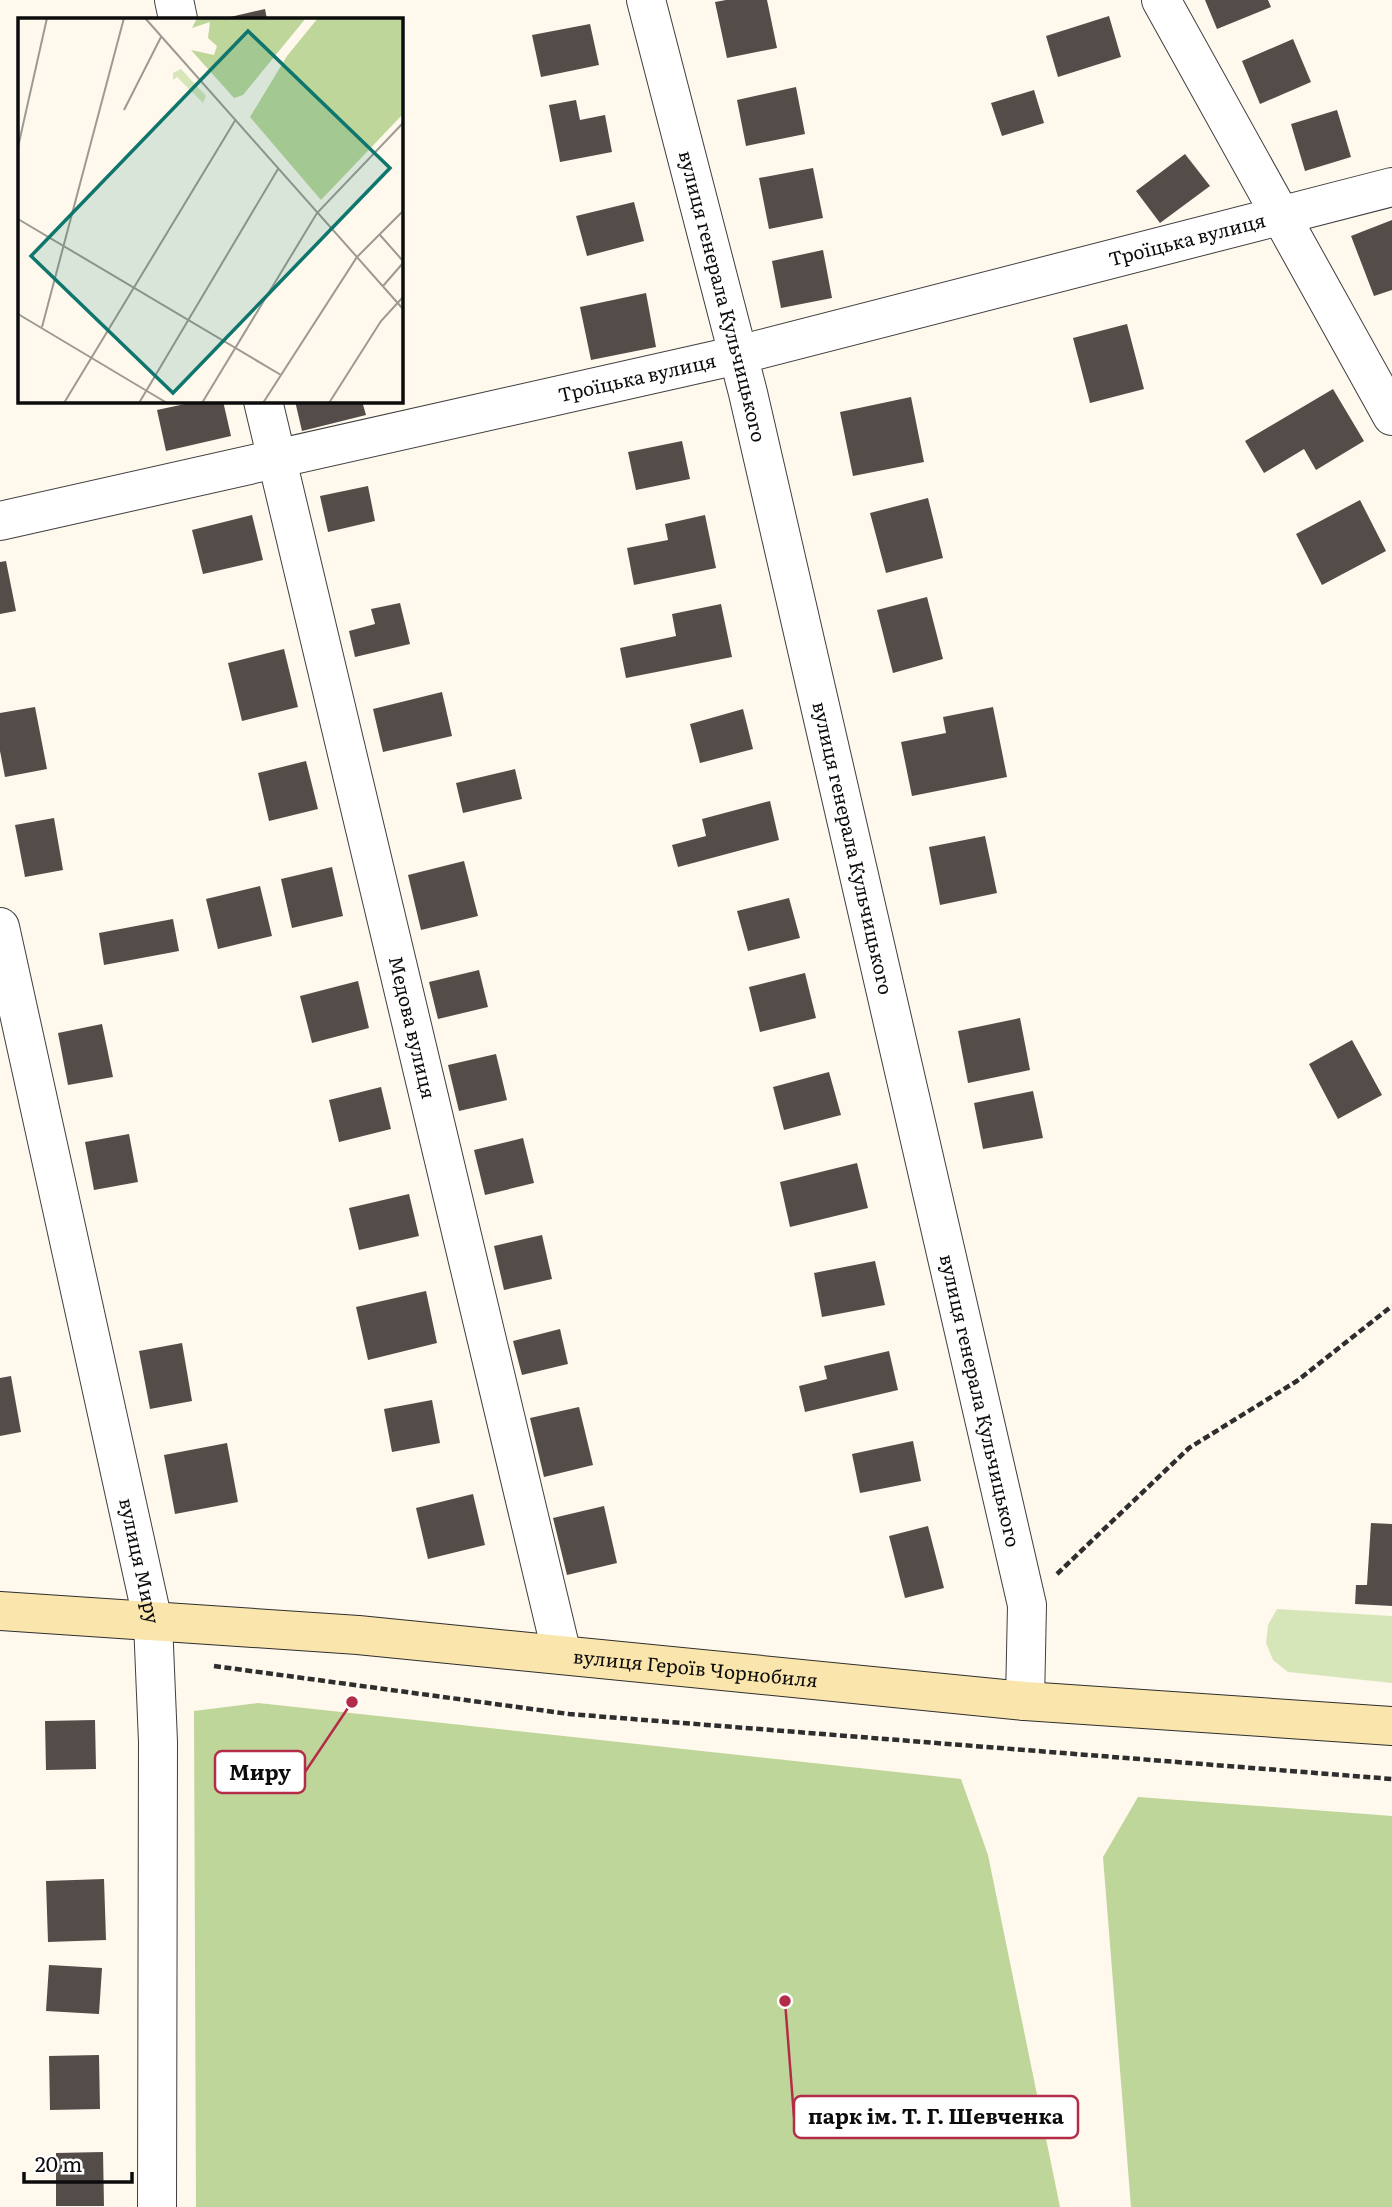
<svg xmlns="http://www.w3.org/2000/svg" width="1392" height="2207" font-family="Literata,serif">
	<style>
		.green { fill: #d7e6b9 }
		.forest { fill: #bed699 }
		.building { fill: #544c49 }
		.lines { fill: none; stroke-linecap: round; stroke-linejoin: round }
		.street-casing { stroke: #3f3f3f; stroke-width: 40 }
		.secondary-casing { stroke: #2e2e2e; stroke-width: 40 }
		.path { stroke: #2e2e2e; stroke-width: 4.5; stroke-dasharray: 7 3.5; stroke-linecap: butt }
		.street { stroke: #fff; stroke-width: 38 }
		.secondary { stroke: #fae5ac; stroke-width: 38 }
		.labels { text-anchor: middle; stroke-width: 7; stroke-linejoin: round; paint-order: stroke }
		.street-label { font-size: 19px; fill: #0c0c0c; stroke: #fff }
		.inset-road { fill: none; stroke: #9d9a93; stroke-width: 2 }
		.view { fill: #0f766e; fill-opacity: 0.15; stroke: #0f766e; stroke-width: 3.5 }
		.inset-edge { fill: none; stroke: #0c0c0c; stroke-width: 3.5 }
		.leader { fill: none; stroke: #b42d48; stroke-width: 2.5 }
		.callout-dot { fill: #b42d48; stroke: #fff; stroke-width: 2.5 }
		.callout { fill: #fff; stroke: #b42d48; stroke-width: 2.5 }
		.callout-label { font-size: 21px; text-anchor: middle; font-weight: bold; fill: #0c0c0c }
	</style>
	<rect width="100%" height="100%" fill="#fef8ed"/>
	<path class="green" d="M1277 1609 1392 1616V1683L1288 1672 1273 1660 1266 1643 1268 1625Z"/>
	<path class="forest" d="M258 1703 961 1779 988 1855 1060 2207H196L194 1711Z
		M1138 1797 1392 1816V2207H1131L1103 1857Z"/>
	<path class="building" d="M726 0H767L777 48 727 58 715 2Z
		M1205 0H1268L1271 7 1217 29Z
		M265 9 267 19H226V18Z
		M1109 16 1121 57 1058 77 1046 36Z
		M590 24 599 65 541 77 532 35Z
		M1293 39 1311 82 1260 104 1242 61Z
		M796 87 805 134 746 146 737 100Z
		M1034 90 1044 123 1002 136 991 103Z
		M576 100 580 120 605 115 612 152 560 162 549 105Z
		M1337 110 1351 157 1305 171 1291 124Z
		M1185 154 1210 186 1160 223 1136 191Z
		M813 168 823 218 769 229 759 178Z
		M634 202 644 241 587 256 576 216Z
		M1392 220V290L1374 296 1351 236Z
		M823 250 832 298 781 308 772 261Z
		M646 293 656 347 591 360 580 307Z
		M1127 324 1144 389 1090 403 1073 338Z
		M1333 389 1364 441 1316 470 1304 449 1264 473 1245 441Z
		M911 397 924 462 853 476 840 412Z
		M199 401H223L231 436 166 451 157 410Z
		M295 401H362L366 415 302 431Z
		M682 441 690 479 636 490 628 452Z
		M368 486 375 521 328 532 320 496Z
		M928 498 943 558 886 573 870 513Z
		M1360 500 1386 551 1322 585 1296 534Z
		M252 515 263 560 203 574 192 530Z
		M705 515 716 568 634 585 627 548 668 540 665 524Z
		M6 561 16 611 0 614V562Z
		M927 597 943 659 893 673 877 610Z
		M400 603 410 644 355 657 349 631 375 624 371 609Z
		M721 604 732 657 626 678 620 648 676 636 672 614Z
		M284 649 298 707 242 721 228 663Z
		M442 692 452 736 383 752 373 709Z
		M35 707 47 769 5 777 0 751V713Z
		M993 707 1007 777 912 796 901 742 946 733 943 717Z
		M743 709 753 749 700 763 690 724Z
		M306 761 318 809 269 821 258 773Z
		M515 769 522 799 463 813 456 783Z
		M770 801 779 840 678 867 672 845 706 836 702 819Z
		M54 818 63 870 25 877 15 825Z
		M985 836 997 893 940 905 929 847Z
		M464 861 478 916 421 930 408 875Z
		M332 867 343 916 292 928 281 879Z
		M260 886 272 936 218 949 206 899Z
		M789 898 800 938 748 951 737 911Z
		M173 919 179 951 104 965 99 933Z
		M479 970 488 1007 438 1019 429 982Z
		M805 973 816 1018 760 1032 749 987Z
		M358 981 369 1028 312 1043 300 996Z
		M1020 1018 1030 1070 968 1083 958 1031Z
		M102 1024 113 1077 68 1085 58 1033Z
		M1352 1040 1382 1095 1338 1119 1309 1064Z
		M496 1054 507 1100 459 1111 448 1065Z
		M829 1072 841 1115 784 1130 773 1087Z
		M381 1087 391 1129 339 1142 329 1100Z
		M1033 1091 1043 1138 983 1149 974 1103Z
		M129 1134 138 1182 94 1190 85 1142Z
		M523 1138 534 1183 485 1195 474 1150Z
		M857 1163 868 1208 790 1227 780 1182Z
		M409 1194 419 1236 359 1250 349 1208Z
		M542 1235 552 1279 504 1290 494 1246Z
		M875 1261 885 1305 822 1317 814 1273Z
		M426 1291 437 1343 368 1360 356 1307Z
		M560 1329 568 1364 522 1375 513 1341Z
		M182 1343 192 1401 150 1409 139 1351Z
		M889 1351 898 1390 805 1412 799 1386 827 1379 824 1366Z
		M11 1376 21 1432 0 1436V1378Z
		M432 1400 440 1443 392 1452 384 1409Z
		M579 1407 593 1465 544 1477 530 1418Z
		M913 1441 921 1481 860 1493 852 1454Z
		M227 1443 238 1502 175 1514 164 1455Z
		M473 1494 485 1545 428 1559 416 1508Z
		M604 1506 617 1563 567 1575 553 1518Z
		M1371 1523 1392 1524V1606L1355 1604 1356 1585H1367Z
		M928 1526 944 1588 905 1598 889 1536Z
		M95 1720 96 1769 46 1770 45 1721Z
		M104 1879 106 1940 48 1942 46 1881Z
		M49 1965 102 1968 99 2014 46 2011Z
		M99 2055 100 2109 50 2110 49 2056Z
		M103 2152 104 2206H56V2153Z"/>
	<g class="lines">
		<defs>
			<g id="street">
				<path d="M174 0 178 19"/>
				<path id="s1" d="M646 0 748 393 1027 1605 1025 1701"/>
				<path d="M1161 0 1392 416"/>
				<path id="s2" d="M263 401 562 1655"/>
				<path id="s3" d="M0 521 738 355 1392 187"/>
				<path id="s4" d="M0 927 153 1622 158 1742 157 2207"/>
			</g>
			<g id="secondary">
				<path id="s5" d="M0 1611 358 1635 1025 1701 1392 1726"/>
			</g>
		</defs>
		<use href="#street" class="street-casing"/>
		<use href="#secondary" class="secondary-casing"/>
		<path class="path" d="M1057 1574 1189 1448 1297 1381 1392 1306
			M214 1666 569 1714 1392 1779"/>
		<use href="#street" class="street"/>
		<use href="#secondary" class="secondary"/>
	</g>
	<g class="labels">
		<g class="street-label">
			<text dy="7" stroke="none"><textPath href="#s3" startOffset="1220">Троїцька вулиця</textPath></text>
			<text dy="7" stroke="none"><textPath href="#s1" startOffset="306">вулиця генерала Кульчицького</textPath></text>
			<text dy="7" stroke="none"><textPath href="#s3" startOffset="653">Троїцька вулиця</textPath></text>
			<text dy="7" stroke="none"><textPath href="#s1" startOffset="873">вулиця генерала Кульчицького</textPath></text>
			<text dy="7" stroke="none"><textPath href="#s2" startOffset="644">Медова вулиця</textPath></text>
			<text dy="7" stroke="none"><textPath href="#s1" startOffset="1440">вулиця генерала Кульчицького</textPath></text>
			<text dy="7" stroke="none"><textPath href="#s4" startOffset="649">вулиця Миру</textPath></text>
			<text dy="7" stroke="none"><textPath href="#s5" startOffset="698">вулиця Героїв Чорнобиля</textPath></text>
		</g>
	</g>
	<g transform="translate(18 18)">
		<rect width="385" height="385" fill="#fef8ed"/>
		<path d="M163 51 188 78 185 85 159 59 155 62V55Z" fill="#d7e6b9"/>
		<path d="M179 0H288L225 77 216 80 173 32 196 37 199 28 190 20 192 4 174 10ZM300 0H385V96L303 182 232 99 269 38Z" fill="#bed699"/>
		<path class="inset-road" d="M127 0 385 291M106 92 143 19M0 129 29 0M0 201 263 357M362 217 385 243M365 268 385 245M0 296 149 385M24 309 106 0M46 385 218 101M121 385 260 151M184 385 299 195 385 105M245 385 339 239 385 193M311 385 363 303 385 279"/>
		<path class="view" d="M230 13 372 150 155 375 13 238Z"/>
		<rect width="385" height="385" class="inset-edge"/>
	</g>
	<path class="leader" d="M352 1702L305 1772M785 2001L794 2117"/>
	<g class="callout-dot">
		<circle cx="352" cy="1702" r="7"/>
		<circle cx="785" cy="2001" r="7"/>
	</g>
	<g class="callout">
		<rect x="215" y="1751" width="90" height="42" rx="7"/>
		<rect x="794" y="2096" width="284" height="42" rx="7"/>
	</g>
	<g class="callout-label">
		<text x="260" y="1780">Миру</text>
		<text x="936" y="2124">парк ім. Т. Г. Шевченка</text>
	</g>
	<path d="M24 2172v10h108v-10" fill="none" stroke="#0c0c0c" stroke-width="3.5"/>
	<text x="35" y="2172" font-size="21" fill="#0c0c0c" stroke="#ffffff" stroke-width="5" paint-order="stroke">20 m</text>
</svg>
